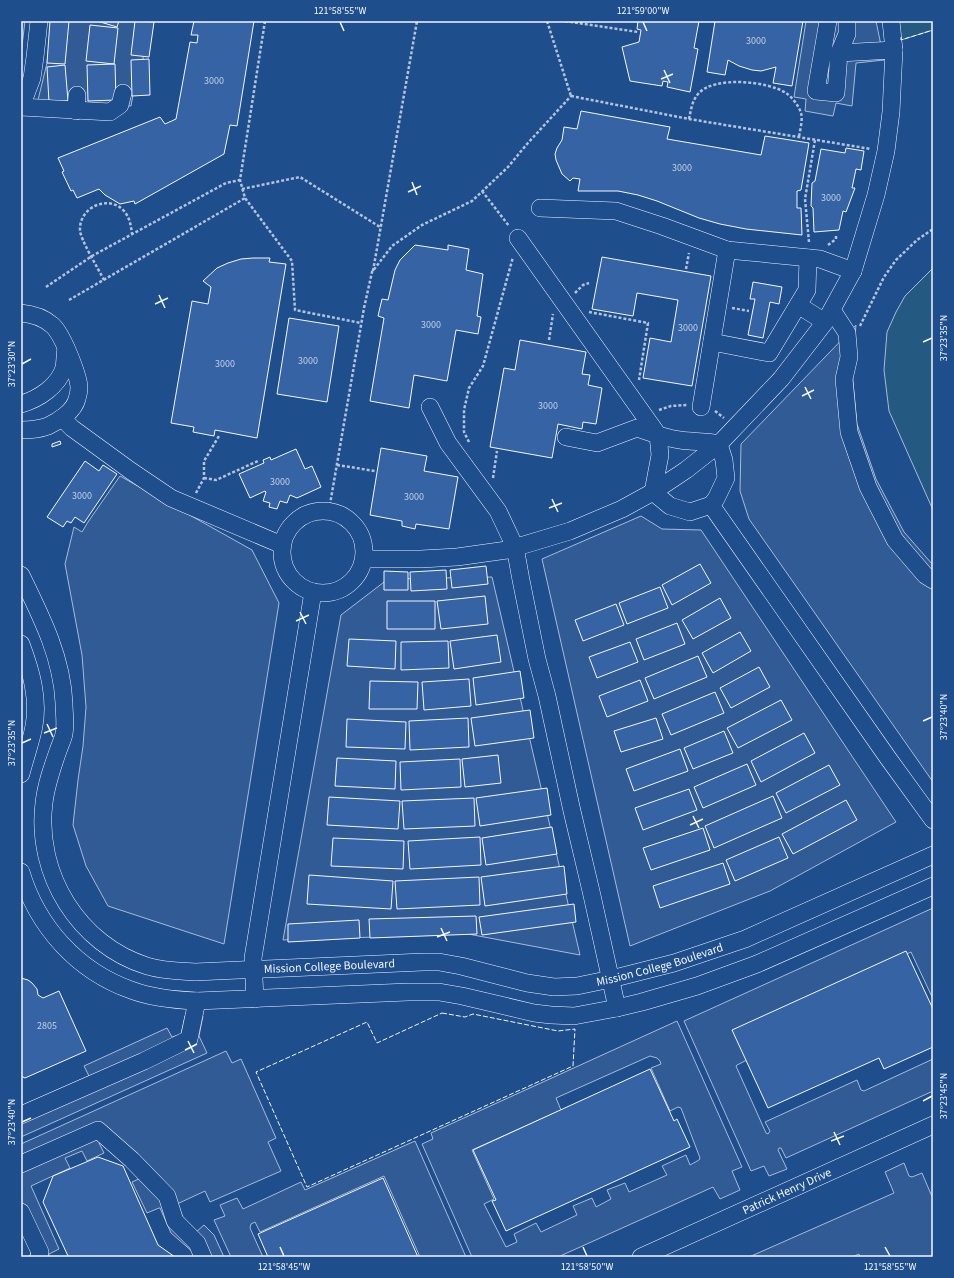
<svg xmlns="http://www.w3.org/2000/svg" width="954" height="1278" font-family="'Source Sans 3',sans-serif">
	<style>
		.green { fill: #245a82; stroke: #a8bbd7 }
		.parking { fill: #305b95; stroke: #a8bbd7; fill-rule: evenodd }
		.building { fill: #3563a3; stroke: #f2f6ff }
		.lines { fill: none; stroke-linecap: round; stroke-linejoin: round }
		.minor-casing { stroke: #f2f6ff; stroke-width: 18 }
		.path { stroke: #b3c4dc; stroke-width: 2.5; stroke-dasharray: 3 2; stroke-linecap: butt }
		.minor { stroke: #1f4e8c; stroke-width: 17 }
		.fence { stroke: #f2f6ff; stroke-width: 1; stroke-dasharray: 5 2; stroke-linecap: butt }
		.ticks { fill: none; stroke: #f2f6ff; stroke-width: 1.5 }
		.labels { text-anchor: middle; stroke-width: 3; stroke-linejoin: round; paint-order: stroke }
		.number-label { font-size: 10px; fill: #c3d1e8 }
		.street-label { font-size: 12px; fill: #f2f6ff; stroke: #1f4e8c }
		.neatline { fill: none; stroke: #f2f6ff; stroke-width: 1.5 }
		.ticks-label { font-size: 10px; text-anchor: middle; fill: #f2f6ff }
	</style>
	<rect width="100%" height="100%" fill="#1f4e8c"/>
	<path class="green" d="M898 21H933V30L901 40Z
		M933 268V510L889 411 884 370 887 332 896 312 905 296Z"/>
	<path class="parking" d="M21 21H25L21 54Z
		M52 21H148L146 28 143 59 133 95 131 106 38 100 47 63Z
		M806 21H876L884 60 856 63 852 106 836 103 833 116 805 111 806 99 794 97Z
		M856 325 852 371 857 424 876 479 904 532 933 565V782L749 519 740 491 741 444Z
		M120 476 252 550 279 603 224 944 108 906 86 866 73 825 78 780 83 746 86 707 82 655 65 564 74 527 82 532 88 522Z
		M641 516 662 529 701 530 896 822 770 891 630 946 542 559Z
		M492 577 580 955 468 934 283 940 341 615 388 579Z
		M933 908V999L911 952 734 1031 747 1060 737 1065 736 1066 766 1133 768 1134 770 1131 765 1122 857 1080 861 1090 864 1091 933 1059V1091L786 1158 781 1148H779L778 1150 787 1169 769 1176 764 1166 751 1171 684 1021Z
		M185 1016H203L199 1036 207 1053 21 1137V1106L89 1076 84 1066 167 1028 172 1037 181 1034Z
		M677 1021 742 1167 732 1171 740 1190 720 1199 713 1187 558 1257H472L422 1144 433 1139 431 1133ZM650 1056 657 1058 660 1061 661 1064 651 1068 670 1111 678 1107 681 1108 700 1158 699 1160 690 1165 686 1155 662 1166 667 1175 629 1192 625 1183 607 1190 611 1199 596 1207 592 1198 573 1206 577 1215 541 1232 536 1223 514 1234 517 1242 506 1247 484 1204 494 1199 472 1150 561 1110 556 1098Z
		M226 1051 232 1063 241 1059 276 1138 268 1142 281 1171 210 1202 205 1191 177 1204 185 1222 195 1233 204 1225 214 1235 224 1257H195L194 1253 171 1233 160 1208H159L147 1213 132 1182 141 1178 102 1142 99 1143 104 1153 87 1161 82 1151 65 1158 70 1168 31 1186 59 1249 49 1254 48 1257H29L32 1251 21 1225V1144Z
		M415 1141 466 1257H420L384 1176 260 1232 255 1222 251 1224 250 1228 263 1257H231L214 1220 225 1216 220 1205 237 1198 243 1209 301 1182 305 1190Z
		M904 1163 909 1176 912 1177 922 1173 933 1199V1257H860L859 1254 852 1257H749L894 1193 885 1172Z"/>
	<path class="building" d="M50 21H69L65 64 47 63Z
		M97 21H119L117 27Z
		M135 21 154 22 149 57 131 55Z
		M194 21H254L237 126 230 125 224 154 135 204 134 201 120 204 105 195 99 189 77 198 73 190 71 191 62 172 64 171 58 158 160 117 165 124 176 119 190 42 197 43 198 35H191Z
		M638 21H699L694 48 698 49 690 92 667 87 668 82 663 81 662 86 630 81 622 47 639 42 641 30 637 29Z
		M715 21H803L792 86 773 83 776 67 761 71 752 70 739 66 728 60 725 75 707 72Z
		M90 25 118 28 114 64 86 61Z
		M149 59 150 95 132 96 131 60Z
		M115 64 116 100 88 101 87 65Z
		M65 65 68 101 49 102 47 67Z
		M581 111 670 127 667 139 761 155 765 136 809 143 801 190 797 191V208H801L802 235 746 229 720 224 699 218 657 201 638 195 618 191H578L580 179 573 178 570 181 562 174 556 160 555 154 557 148 562 140 564 127 577 129Z
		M846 148 864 151 861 170 856 169 852 188H855L846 212 843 211 839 230 814 232 813 208 811 206 812 183 815 181 821 149 845 153Z
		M415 245 448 250V245L469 249 466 270 483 274 477 316 481 317 478 334 456 330 447 381 414 375 409 408 370 401 384 318 378 316 382 299 388 300 395 270 400 260Z
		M602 257 711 276 692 386 643 378 650 338 671 342 678 300 637 293 633 316 592 309Z
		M253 258H270L269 262 286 264 257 438 215 430 214 436 193 432 194 427 171 423 192 301 208 304 211 287 203 281 217 268 228 263 241 259Z
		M753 282 782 287 779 304 770 302 763 338 748 335 755 299H750Z
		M289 318 339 326 327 402 277 394Z
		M520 340 586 352 582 374 590 375 588 385 602 388 596 424 583 422 582 429 558 424 552 458 490 447 504 368 515 370Z
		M60 441 61 444 52 447V444Z
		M381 448 427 456 424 471 458 477 449 529 416 524 415 529 402 526V521L370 515Z
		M296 449 305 469 312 466 321 487 297 498 290 495 287 503 280 501 277 509 269 507 270 503 263 501 266 492 265 491 250 498 239 474 264 463 263 460 270 457 271 460Z
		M85 461 99 471 103 465 117 474 84 523 75 517 71 523 67 521 63 527 47 517Z
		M700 564 711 583 672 605 662 585Z
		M486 566 488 584 452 588 450 570Z
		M446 570 447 589 411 591 410 572Z
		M384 571 408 572V590H384Z
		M660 587 668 608 627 624 619 603Z
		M485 596 488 624 441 629 437 601Z
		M720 598 731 618 693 639 682 620Z
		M387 601H435V629H387Z
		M616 604 624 625 583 641 575 620Z
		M677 623 685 644 644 660 636 639Z
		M740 632 751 651 713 673 702 653Z
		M497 635 501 662 454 669 450 641Z
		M349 639 396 641 395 669 347 666Z
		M448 641 449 668 401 670V642Z
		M630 642 638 662 597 678 589 657Z
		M698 656 707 677 654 699 645 678Z
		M759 667 770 687 731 708 720 688Z
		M520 671 524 698 476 705 473 678Z
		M469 679 471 706 424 710 422 682Z
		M640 680 648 701 607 717 599 696Z
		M370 681 418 682 417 709H369Z
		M715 692 724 713 671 735 662 714Z
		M781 700 792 720 738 748 727 728Z
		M530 710 534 738 475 746 471 718Z
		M468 718 469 747 410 750 409 721Z
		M656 718 663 739 621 752 614 731Z
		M347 719 406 722 405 749 346 747Z
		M724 731 733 753 693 769 684 748Z
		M804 733 815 753 761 782 751 761Z
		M680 749 688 771 634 791 626 769Z
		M498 755 501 783 465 787 462 759Z
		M337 758 396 761 395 789 335 786Z
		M460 759 461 787 401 790 400 762Z
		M747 764 756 785 703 808 694 787Z
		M829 765 840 785 786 813 776 793Z
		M547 788 551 815 480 826 476 798Z
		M689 789 697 810 643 830 635 808Z
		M773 796 782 818 714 848 705 826Z
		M329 797 400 801 398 829 327 825Z
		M474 798 475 826 404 829 402 801Z
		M846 800 857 820 793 854 782 834Z
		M552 827 557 854 486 865 482 838Z
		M703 828 710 850 651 870 643 848Z
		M480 837 481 865 410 869 408 841Z
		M779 837 788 858 735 881 726 860Z
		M333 838 404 841 403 869 331 866Z
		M723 863 730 884 660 908 653 886Z
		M564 866 567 894 485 906 481 877Z
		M309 875 393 881 391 909 307 904Z
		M479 877 480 905 397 909 395 881Z
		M574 904 576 922 482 935 479 917Z
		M476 916 477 934 370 938 369 919Z
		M359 920 360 938 288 942V924Z
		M906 951 933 1009V1047L884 1069 879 1058 768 1108 732 1030Z
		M21 978 28 980 32 983 37 989 38 995 43 998 59 991 86 1051 25 1078 21 1076Z
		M650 1069 674 1121 677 1119 690 1147 506 1231 492 1201 496 1200 473 1150Z
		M98 1157 123 1166 158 1245 175 1257H66L68 1256 43 1202 53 1176Z
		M383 1178 418 1257H268L258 1234Z"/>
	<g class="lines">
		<defs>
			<g id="minor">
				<path d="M828 21 816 91 836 93 839 53 894 50"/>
				<path d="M839 53 847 34V21"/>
				<path d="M21 107 110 112 120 105 123 93"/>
				<path d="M21 107 32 78 35 57 39 21"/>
				<path d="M76 111 77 95"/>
				<path d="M540 208 616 211 662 226 727 250 820 259 853 271"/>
				<path d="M518 238 658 435 660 455 653 492 670 506 690 512 711 505 716 499 726 478 724 460 719 444C706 441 693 442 680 440 665 438 651 433 637 428L597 443 566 437"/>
				<path d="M798 305 825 322"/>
				<path d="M832 310 847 333 849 357 844 379 849 432 868 487 895 540 925 575 933 580"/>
				<path d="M21 313C32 314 44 318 52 325 62 333 78 374 79 387 79 390 78 396 77 399 74 411 59 421 48 426 40 429 30 430 21 430"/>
				<path d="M712 342 769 353 807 290 808 258"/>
				<path d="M21 404C39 399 58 386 64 368 65 362 65 354 66 348"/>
				<path d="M430 407 448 443 498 511 515 547 521 580 537 659 547 696 572 811 591 891 617 1008"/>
				<path d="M701 407 727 250"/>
				<path d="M62 418 72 428 131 471 171 498 282 545"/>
				<path d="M711 505 888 758 933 820"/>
				<circle cx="323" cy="552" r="41"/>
				<path d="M365 559H421L457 557 507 550 570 531 622 509 653 492 686 470 719 444 781 379 825 322 853 271 876 195 886 151 891 112 894 50 891 21"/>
				<path id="s1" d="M21 575C41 616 62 657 64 703 64 713 66 724 64 734 63 739 60 745 58 751 52 768 46 785 44 803 35 874 79 945 147 966 163 971 179 971 195 972L423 962H439L461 966 527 983 554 987 577 986 611 979 674 963 745 939 933 855"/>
				<path d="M21 644C31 671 39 698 34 726 31 742 25 758 21 774"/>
				<path d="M21 872C37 926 77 971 131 990 152 998 174 1000 197 1001L408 992H439L462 996 534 1013 551 1015 574 1016 617 1008 642 1002 697 986 757 964 933 886"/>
				<path d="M255 999 253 958 313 592"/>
				<path d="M21 1115 144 1061 189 1039 197 1001"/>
				<path d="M21 1164 98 1130 132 1160 167 1196 175 1221 197 1243 203 1257"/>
				<path d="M21 1212 40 1252 39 1257"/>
				<path id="s2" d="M641 1257 933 1125"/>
			</g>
		</defs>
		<use href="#minor" class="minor-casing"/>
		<path class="path" d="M265 21 240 180 245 198 292 261 295 310 361 323
			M547 21 571 96
			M565 21 638 32
			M571 96 689 119 871 149
			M689 119C691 110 692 100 699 93 714 76 768 81 786 93 792 97 799 106 801 113 803 120 800 130 799 137
			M242 189 300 177 380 227
			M482 191 509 226
			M809 242 805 199 815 140
			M828 245 836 239V234
			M686 269 689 253
			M373 271 417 21
			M104 280C99 270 80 239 80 230 79 207 109 194 124 211 130 218 131 226 132 234
			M46 287 92 256 226 183 240 180
			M575 293 583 285 589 283
			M69 300 245 198
			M732 308 749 311
			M589 312 648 323 639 380
			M860 326 884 277 896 260 917 240 933 229
			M549 340 553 314
			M659 410 671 406 687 405
			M715 411 724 418
			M469 442 464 432V410L469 388 483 366 513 257
			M337 465 375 471
			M204 478 216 480 258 461
			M493 478 497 451
			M196 493 204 478V461L219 436
			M329 510 364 308 372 272 392 246 422 225 472 201 508 167 527 144 571 96"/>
		<use href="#minor" class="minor"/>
		<path class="fence" d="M901 37V40L933 30
			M442 1013 465 1017 473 1014 558 1031 575 1029 573 1066 307 1187 256 1072 367 1022 377 1043Z"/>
	</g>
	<path class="ticks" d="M340 22 344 31M643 22 647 31M664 70 670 83M661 79 673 74M412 182 417 195M408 192 421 186M159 295 165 308M155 304 168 298M923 342 932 338M22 364 31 359M805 387 811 399M802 396 814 390M552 499 558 512M549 508 562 503M300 612 306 624M296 621 309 615M923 721 932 717M47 724 53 737M44 733 57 728M22 743 31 739M693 816 699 828M690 825 703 819M441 928 447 941M437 937 450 932M188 1041 194 1053M185 1050 197 1044M923 1101 932 1096M22 1122 31 1118M834 1132 840 1145M831 1141 844 1136M280 1247 284 1256M583 1247 587 1256M885 1247 890 1256"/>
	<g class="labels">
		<g class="number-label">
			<text x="756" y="44">3000</text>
			<text x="214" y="84">3000</text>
			<text x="682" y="171">3000</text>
			<text x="831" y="201">3000</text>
			<text x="431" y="328">3000</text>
			<text x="688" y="331">3000</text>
			<text x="308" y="364">3000</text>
			<text x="225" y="367">3000</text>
			<text x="548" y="409">3000</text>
			<text x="280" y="485">3000</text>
			<text x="82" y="499">3000</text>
			<text x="414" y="500">3000</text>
			<text x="47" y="1029">2805</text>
		</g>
		<g class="street-label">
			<text dy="4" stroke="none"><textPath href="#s1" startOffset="967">Mission College Boulevard</textPath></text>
			<text dy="4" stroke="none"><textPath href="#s1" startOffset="631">Mission College Boulevard</textPath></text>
			<text dy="4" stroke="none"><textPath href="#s2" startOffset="160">Patrick Henry Drive</textPath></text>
		</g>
	</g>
	<rect width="954" height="1278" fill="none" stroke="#1f4e8c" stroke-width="44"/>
	<rect x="22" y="22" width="910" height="1234" class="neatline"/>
	<g class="ticks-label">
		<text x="340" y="14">121°58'55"W</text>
		<text x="643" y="14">121°59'00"W</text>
		<text transform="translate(943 338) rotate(-90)" y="4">37°23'35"N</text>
		<text transform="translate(11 364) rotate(-90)" y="4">37°23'30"N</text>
		<text transform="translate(943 717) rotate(-90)" y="4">37°23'40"N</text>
		<text transform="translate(11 743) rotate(-90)" y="4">37°23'35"N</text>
		<text transform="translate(943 1096) rotate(-90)" y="4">37°23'45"N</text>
		<text transform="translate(11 1122) rotate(-90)" y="4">37°23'40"N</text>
		<text x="284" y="1270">121°58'45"W</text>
		<text x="587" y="1270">121°58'50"W</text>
		<text x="890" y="1270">121°58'55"W</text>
	</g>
</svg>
